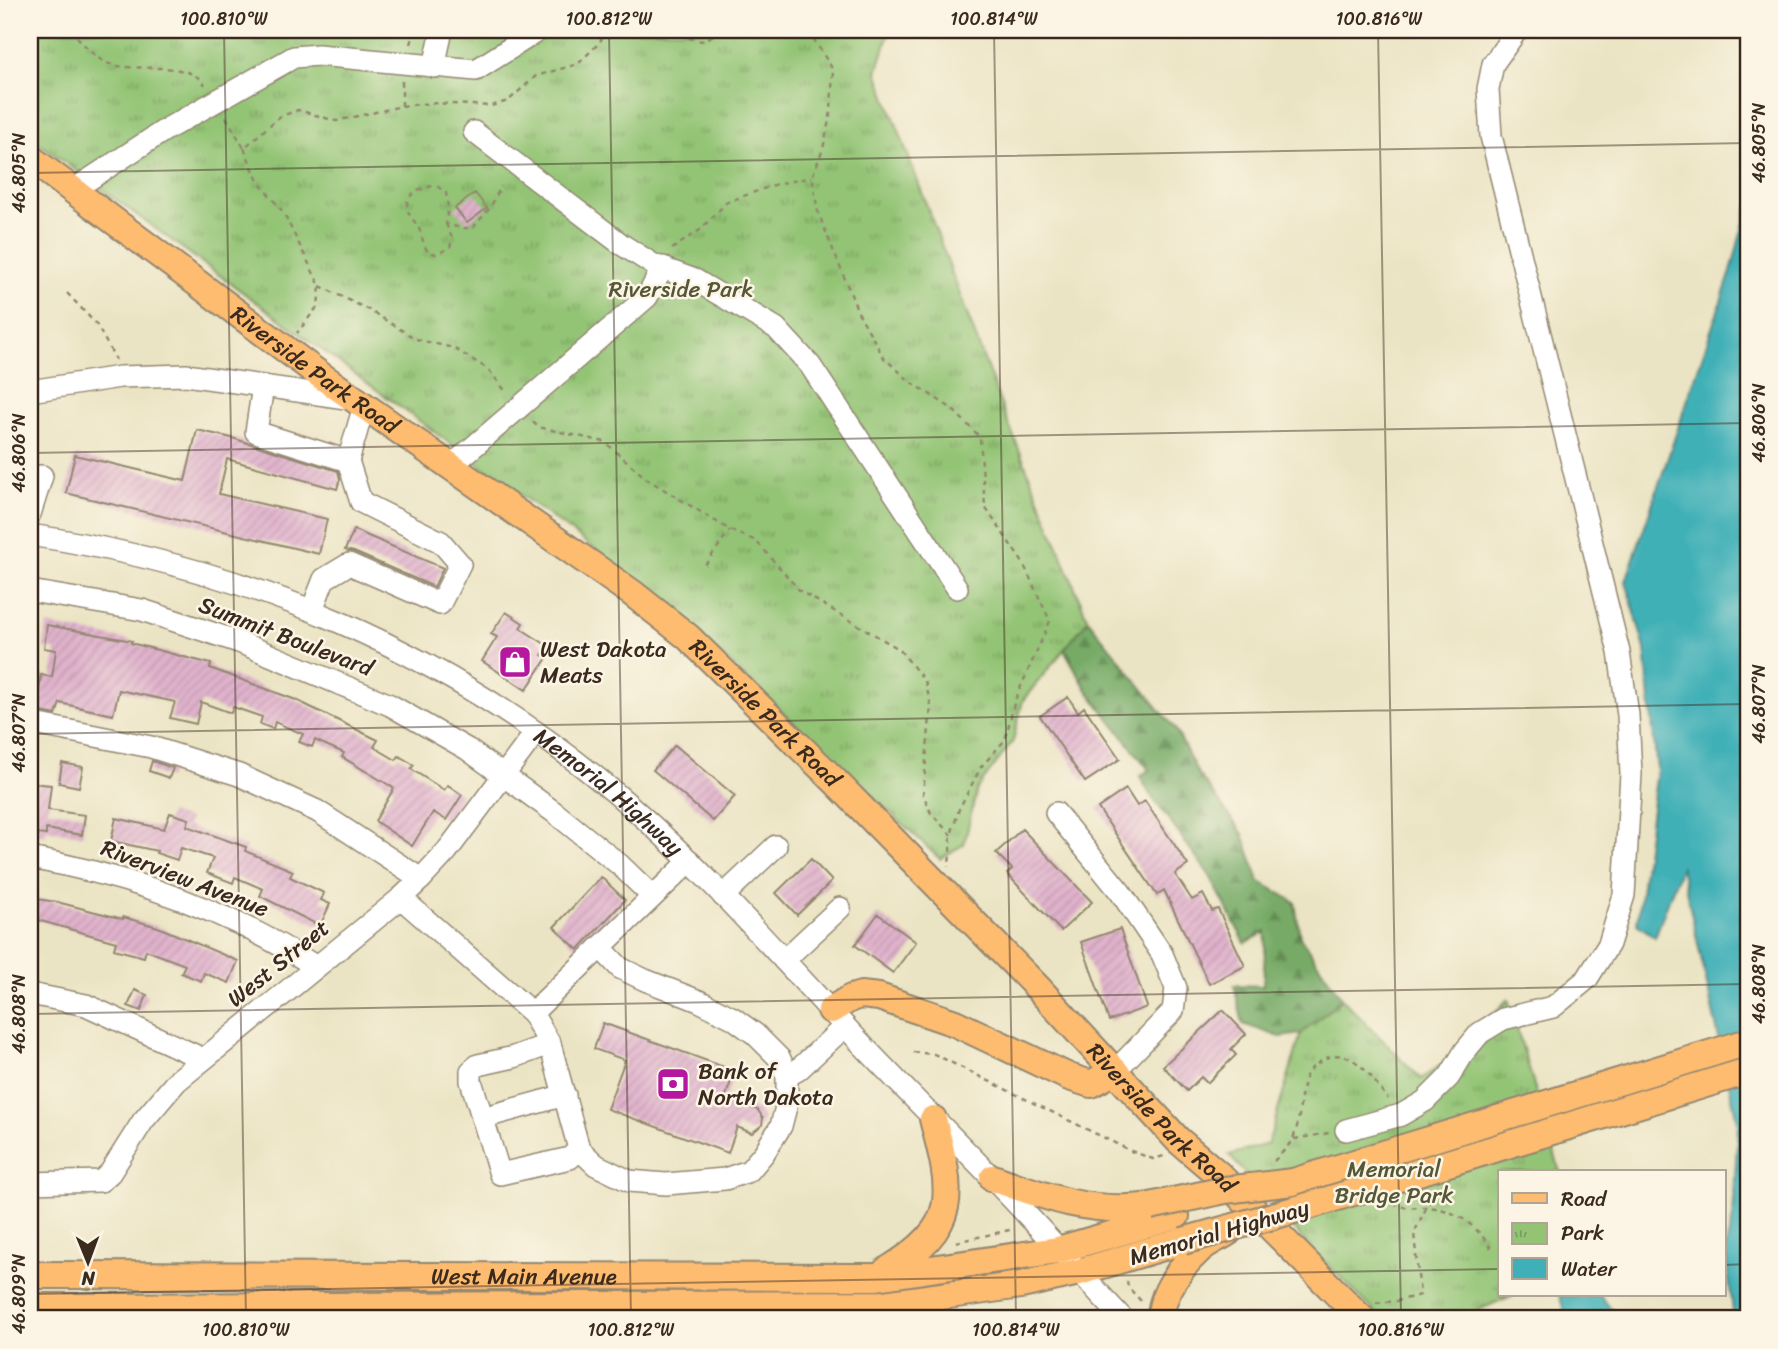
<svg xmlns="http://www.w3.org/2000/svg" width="1778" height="1349" font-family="Sriracha,sans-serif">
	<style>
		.forest { fill: url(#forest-firs); stroke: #586a42; stroke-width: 2 }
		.park { fill: url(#park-tufts); stroke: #677749; stroke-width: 2 }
		.water { fill: #3fb0b7; stroke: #3d6d6a; stroke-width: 2 }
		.building { fill: url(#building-hatch) }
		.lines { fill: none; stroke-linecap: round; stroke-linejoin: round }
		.minor-casing { stroke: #938771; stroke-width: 24 }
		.major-casing { stroke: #938771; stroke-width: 30 }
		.path { stroke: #938771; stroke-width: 2.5; stroke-dasharray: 5 5; stroke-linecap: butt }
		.minor { stroke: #fff; stroke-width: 21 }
		.major { stroke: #febc70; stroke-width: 26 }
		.major-bridge-casing { stroke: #938771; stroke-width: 30; stroke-linecap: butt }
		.major-bridge { stroke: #febc70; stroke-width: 26 }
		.ticks { fill: none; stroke: #3b2a1e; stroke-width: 2; stroke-opacity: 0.45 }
		.labels { text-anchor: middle; stroke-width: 5; stroke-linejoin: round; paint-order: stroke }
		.park-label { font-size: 23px; fill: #555838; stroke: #fcf5e5 }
		.street-label { font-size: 23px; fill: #3b2a1e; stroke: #fcf5e5 }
		.poi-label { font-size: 23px; fill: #3b2a1e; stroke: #fcf5e5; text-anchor: start }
		.neatline { fill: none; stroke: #3b2a1e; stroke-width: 2.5 }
		.ticks-label { font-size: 18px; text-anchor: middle; fill: #3b2a1e }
	</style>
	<defs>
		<pattern id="forest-firs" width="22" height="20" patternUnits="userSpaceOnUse" patternTransform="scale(1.75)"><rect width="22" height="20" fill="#76aa66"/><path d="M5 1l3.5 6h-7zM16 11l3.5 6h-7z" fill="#628b53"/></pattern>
		<pattern id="park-tufts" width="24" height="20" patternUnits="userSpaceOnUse" patternTransform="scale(1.75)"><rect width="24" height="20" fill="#93c474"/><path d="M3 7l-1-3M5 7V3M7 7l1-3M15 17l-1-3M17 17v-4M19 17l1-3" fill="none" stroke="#799f5f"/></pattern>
		<pattern id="building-hatch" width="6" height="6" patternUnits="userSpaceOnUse" patternTransform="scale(1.75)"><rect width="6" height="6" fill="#e0b2cc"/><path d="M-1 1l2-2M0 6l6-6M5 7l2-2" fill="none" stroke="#c199af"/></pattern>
	</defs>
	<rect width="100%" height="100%" fill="#fcf5e5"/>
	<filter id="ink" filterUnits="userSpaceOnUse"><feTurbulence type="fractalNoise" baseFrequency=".0143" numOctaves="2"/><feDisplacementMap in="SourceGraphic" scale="14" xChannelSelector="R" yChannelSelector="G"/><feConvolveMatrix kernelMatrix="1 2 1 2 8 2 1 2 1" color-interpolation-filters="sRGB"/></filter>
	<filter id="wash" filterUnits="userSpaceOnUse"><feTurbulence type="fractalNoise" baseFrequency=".00686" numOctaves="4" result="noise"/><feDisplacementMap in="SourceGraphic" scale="28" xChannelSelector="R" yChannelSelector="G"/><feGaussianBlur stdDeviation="1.57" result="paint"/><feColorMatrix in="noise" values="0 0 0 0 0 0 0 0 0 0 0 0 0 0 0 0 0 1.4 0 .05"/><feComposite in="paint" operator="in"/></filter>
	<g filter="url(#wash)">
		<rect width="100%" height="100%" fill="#ebe4c4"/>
		<path class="forest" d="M1088 620 1176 730 1197 772 1243 834 1259 881 1295 902 1300 937 1342 999 1301 1034 1280 1037 1243 1024 1234 985 1263 986 1266 932 1245 943 1210 876 1149 793 1140 776 1149 770 1087 690 1064 649Z"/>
		<path class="park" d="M30 30H890L877 72 1001 405 1088 620 1023 700 1013 741 977 789 964 844 940 859 655 593 30 137Z
			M1342 999 1421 1079 1456 1054 1508 999 1560 1172H1500V1295H1513L1458 1319H1382L1309 1246 1229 1155 1268 1144 1301 1034Z"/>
		<path class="water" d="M1748 206V1319H1734L1725 1250 1733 1217 1738 1125 1681 867 1655 937 1637 924 1657 770 1645 649 1626 581 1731 272Z
			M1559 1295H1600L1619 1319H1567Z"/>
		<g id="blocks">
			<path class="building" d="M475 193 487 208 467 223 455 208Z
				M197 430 232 438 338 471 340 479 337 489 227 459 219 494 327 519 319 554 66 493 75 455 185 481Z
				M354 530 443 568 434 587 354 552 345 550Z
				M506 612 523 623 520 628 548 646 542 655 547 658 526 690 482 661 497 637 491 634Z
				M47 625 132 641 131 643 211 664 210 668 296 700 378 740 374 747 396 760 399 756 414 765 411 769 444 790 448 785 462 795 446 820 433 812 412 846 375 821 394 788 342 757 344 753 328 746 315 740 312 747 299 742 303 734 275 722 273 729 260 724 262 717 233 707 231 713 201 702 196 724 170 718 175 702 119 690 113 715 60 703 56 715 36 711 41 675 52 677 56 650 44 648Z
				M1068 697 1078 712 1084 707 1120 759 1085 782 1040 716Z
				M675 745 735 796 713 821 653 770Z
				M152 761 173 768 169 778 149 771Z
				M62 763 83 767 79 787 59 783Z
				M30 783 51 785 48 810 85 815 82 835 46 829V835L30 833Z
				M1126 789 1137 806 1145 801 1188 865 1175 874 1192 900 1203 894 1212 911 1218 909 1245 966 1209 984 1164 890 1157 895 1098 808Z
				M170 813 189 819 187 826 246 847 245 851 293 871 290 877 324 893 321 900 330 904 320 926 260 896 263 889 235 877 233 883 207 873 213 858 181 848 177 860 156 853 157 851 111 841 116 818 164 829Z
				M1022 829 1092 902 1061 931 1007 874 1012 869 996 853Z
				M811 859 832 881 797 915 776 893Z
				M601 877 625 900 578 950 554 927Z
				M30 898 57 902 123 919V917L158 927 238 961 229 983 204 973 201 981 181 973 185 965 146 950 144 957 114 949 116 942 30 918Z
				M878 914 916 942 893 973 855 945Z
				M1120 929 1147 1007 1109 1021 1081 942Z
				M135 990 147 995 141 1011 128 1006Z
				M1223 1010 1246 1034 1231 1049 1236 1055 1207 1083 1201 1077 1187 1091 1163 1066Z
				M603 1023 735 1071 725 1098 758 1110 763 1118 762 1125 752 1133 737 1127 728 1153 607 1109 625 1060 594 1049Z"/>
		</g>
	</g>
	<g filter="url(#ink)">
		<use href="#blocks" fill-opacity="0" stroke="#938771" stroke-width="2"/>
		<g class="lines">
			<defs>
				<g id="minor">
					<path d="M434 67 442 30"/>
					<path d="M474 132 621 244 654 265 695 280 776 328 810 365 957 588"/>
					<path d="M73 190 165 130 294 57 318 55 476 70 539 30"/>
					<path d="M263 386 256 432 348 461 364 406"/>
					<path d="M30 391 120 377 186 375 353 399"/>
					<path d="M450 467 647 297 663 267"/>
					<path d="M30 477 42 476 30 514"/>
					<path id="s1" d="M30 535C249 568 442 649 613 791 701 865 777 954 856 1038 900 1085 946 1130 991 1177 1036 1223 1079 1272 1123 1319"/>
					<path d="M30 591 142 610 239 642 390 705 467 749 554 812 620 865 652 896"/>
					<path d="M312 610 324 579 349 564 440 604 460 564 441 542 361 502 348 461"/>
					<path d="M30 723 151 747 239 775 317 811 421 879"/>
					<path d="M1056 813 1121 893 1162 954 1176 988 1173 1011 1115 1071"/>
					<path d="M30 858C129 876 229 911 315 966"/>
					<path d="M723 896 776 846"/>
					<path d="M401 898 532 1013 550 1044 579 1149 596 1165 629 1181 666 1184 725 1179 749 1171 764 1153 781 1126 787 1103V1076L780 1059 755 1034 733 1018 699 1001 645 980 620 968 600 947"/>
					<path d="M784 960 840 908"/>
					<path d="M30 994 86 1005 203 1059"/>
					<path d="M532 1013 690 861"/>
					<path d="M550 1044 514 1057 478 1065 471 1071V1081L500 1174 570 1158 579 1149"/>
					<path d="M787 1076 798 1070 845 1026"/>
					<path d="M482 1118 565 1095"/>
					<path d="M1346 1130 1401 1115 1425 1101 1449 1077 1465 1051 1480 1033 1503 1019 1553 1007 1587 979 1609 944 1624 895 1631 774 1628 715 1619 652 1491 136 1488 89 1493 64 1517 30"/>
					<path d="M30 1183 101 1181 110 1173 143 1121 177 1081 401 898 421 879 447 851 536 732"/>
				</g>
				<g id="major">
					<path id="s2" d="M30 158 320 375 632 593 688 637 835 781 1037 987 1178 1140 1219 1175 1362 1319"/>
					<path d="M831 1010 851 998 861 995 879 997 955 1023 1069 1077 1091 1084 1115 1071"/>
					<path d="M993 1178C1045 1197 1094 1215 1150 1206"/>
					<path d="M1293 1182 1403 1148"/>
					<path d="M886 1271C961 1226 953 1195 933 1119"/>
					<path id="s3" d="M30 1275 877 1277 1058 1250 1176 1216"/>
					<path d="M30 1307 884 1304 1021 1285 1079 1272 1183 1241"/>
					<path d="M1161 1319C1160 1295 1182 1265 1200 1249 1208 1242 1219 1238 1228 1232"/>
				</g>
			</defs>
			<use href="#minor" class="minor-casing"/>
			<use href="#major" class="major-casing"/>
			<path class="path" d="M70 30C80 39 94 58 107 63 135 74 188 58 205 85
				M683 30 689 38 702 41 712 36 714 30
				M808 30 833 70 831 111 823 149 812 177 818 212 858 312 884 358 911 382 951 408 980 437 985 507 1023 563 1050 621 1015 700 1005 740 981 767 959 809 951 835 949 867
				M411 44 415 30
				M402 106V81
				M226 117 244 148 279 117 298 110 336 121 402 106 431 103 491 106 508 101 536 76 578 64 598 44 608 30
				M244 148 258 181 283 212 320 286 318 306 297 333
				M446 224 452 238 450 248 436 254 428 252C423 245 423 239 420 231 418 224 410 218 408 211 403 193 423 186 437 186L446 193 448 207 446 224 461 228H473L490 208 501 186
				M672 249 700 230 727 202 777 184 812 177
				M320 286 369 310 416 339 453 348 488 369 507 393
				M67 293 96 324 116 360
				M533 422 538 427 605 442 647 479 730 530 756 541 800 591 899 649 925 681 931 706 923 794 931 813 951 835
				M705 565 730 530
				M913 1052 934 1054 1131 1151 1153 1159 1164 1156
				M1294 1139 1329 1133
				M1274 1161C1281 1154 1290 1145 1294 1136 1301 1118 1299 1100 1304 1082 1306 1072 1313 1066 1321 1061 1351 1041 1372 1079 1388 1099
				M1393 1202C1402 1210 1413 1207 1424 1207 1453 1207 1476 1225 1491 1248
				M956 1242 1014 1229
				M1127 1281 1128 1287 1141 1301
				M1376 1303 1397 1301 1420 1295 1414 1233 1430 1200V1189"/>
			<use href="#minor" class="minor"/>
			<use href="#major" class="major"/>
			<defs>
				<path id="major-bridge" d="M1403 1148 1748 1042
					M1150 1206 1225 1190 1293 1182
					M1183 1241 1305 1207 1748 1071"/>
			</defs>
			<use href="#major-bridge" class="major-bridge-casing"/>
			<use href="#major-bridge" class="major-bridge"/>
		</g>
	</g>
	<path class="ticks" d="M224 30 246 1319M609 30 631 1319M994 30 1016 1319M1378 30 1401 1319M30 173 1748 143M30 453 1748 423M30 734 1748 704M30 1014 1748 984M1724 1265 1748 1264M30 1294 1500 1269"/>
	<defs>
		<symbol id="shop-square" viewBox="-11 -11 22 22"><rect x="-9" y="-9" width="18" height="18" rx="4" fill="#b5179e" stroke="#fcf5e5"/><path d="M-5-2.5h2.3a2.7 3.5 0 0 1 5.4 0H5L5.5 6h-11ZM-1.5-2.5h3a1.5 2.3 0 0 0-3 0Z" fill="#fff"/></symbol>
		<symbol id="bank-square" viewBox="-11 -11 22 22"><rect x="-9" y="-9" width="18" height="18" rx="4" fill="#b5179e" stroke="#fcf5e5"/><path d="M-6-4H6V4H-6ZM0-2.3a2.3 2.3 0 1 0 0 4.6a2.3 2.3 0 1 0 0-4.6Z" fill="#fff"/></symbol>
	</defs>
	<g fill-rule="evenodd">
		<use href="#shop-square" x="496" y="643" width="38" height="38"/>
		<use href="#bank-square" x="654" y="1065" width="38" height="38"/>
	</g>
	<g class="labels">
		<g class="park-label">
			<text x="681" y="297">Riverside Park</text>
			<text x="1394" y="1177">Memorial<tspan x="1394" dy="26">Bridge Park</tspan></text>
		</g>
		<g class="street-label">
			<text dy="8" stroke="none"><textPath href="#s2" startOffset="355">Riverside Park Road</textPath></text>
			<text transform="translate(286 636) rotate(21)" y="8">Summit Boulevard</text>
			<text dy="8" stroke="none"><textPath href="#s2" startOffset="922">Riverside Park Road</textPath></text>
			<text dy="8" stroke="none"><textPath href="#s1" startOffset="642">Memorial Highway</textPath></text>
			<text transform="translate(185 878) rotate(21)" y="8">Riverview Avenue</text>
			<text transform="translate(278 963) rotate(-39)" y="8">West Street</text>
			<text dy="8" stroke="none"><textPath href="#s2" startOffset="1489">Riverside Park Road</textPath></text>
			<text transform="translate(1219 1232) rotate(-16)" y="8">Memorial Highway</text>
			<text dy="8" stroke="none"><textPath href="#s3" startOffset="494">West Main Avenue</textPath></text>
		</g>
		<g class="poi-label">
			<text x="540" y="657">West Dakota<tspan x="540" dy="26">Meats</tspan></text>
			<text x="698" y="1079">Bank of<tspan x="698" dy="26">North Dakota</tspan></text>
		</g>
	</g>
	<rect width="1778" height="1349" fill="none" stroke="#fcf5e5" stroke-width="77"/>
	<rect x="1498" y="1170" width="228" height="126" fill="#fcf5e5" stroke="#afa495" stroke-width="2"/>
	<rect x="1512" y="1193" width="35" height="10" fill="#febc70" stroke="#afa495" stroke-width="2"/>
	<text x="1561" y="1206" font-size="21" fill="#3b2a1e">Road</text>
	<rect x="1512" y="1223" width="35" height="21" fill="url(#park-tufts)" stroke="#afa495" stroke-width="2"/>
	<text x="1561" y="1240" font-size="21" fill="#3b2a1e">Park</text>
	<rect x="1512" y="1258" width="35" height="21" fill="#3fb0b7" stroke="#afa495" stroke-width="2"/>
	<text x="1561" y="1276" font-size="21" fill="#3b2a1e">Water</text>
	<g transform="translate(88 1262) rotate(179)" stroke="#fcf5e5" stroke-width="5" paint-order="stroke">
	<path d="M0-5L12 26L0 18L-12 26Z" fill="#3b2a1e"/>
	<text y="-10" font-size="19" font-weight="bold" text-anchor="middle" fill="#3b2a1e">N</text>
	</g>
	<rect x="38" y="38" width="1702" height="1272" class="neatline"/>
	<g class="ticks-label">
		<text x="224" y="25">100.810°W</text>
		<text x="609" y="25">100.812°W</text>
		<text x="994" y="25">100.814°W</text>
		<text x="1379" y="25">100.816°W</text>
		<text transform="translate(1759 143) rotate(-90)" y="6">46.805°N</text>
		<text transform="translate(19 173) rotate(-90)" y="6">46.805°N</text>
		<text transform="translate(1759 423) rotate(-90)" y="6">46.806°N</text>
		<text transform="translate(19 453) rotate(-90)" y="6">46.806°N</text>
		<text transform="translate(1759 704) rotate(-90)" y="6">46.807°N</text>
		<text transform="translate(19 733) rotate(-90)" y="6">46.807°N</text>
		<text transform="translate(1759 984) rotate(-90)" y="6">46.808°N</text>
		<text transform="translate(19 1014) rotate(-90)" y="6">46.808°N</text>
		<text transform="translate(19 1294) rotate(-90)" y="6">46.809°N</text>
		<text x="246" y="1336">100.810°W</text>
		<text x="631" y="1336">100.812°W</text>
		<text x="1016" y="1336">100.814°W</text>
		<text x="1401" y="1336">100.816°W</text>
	</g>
</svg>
